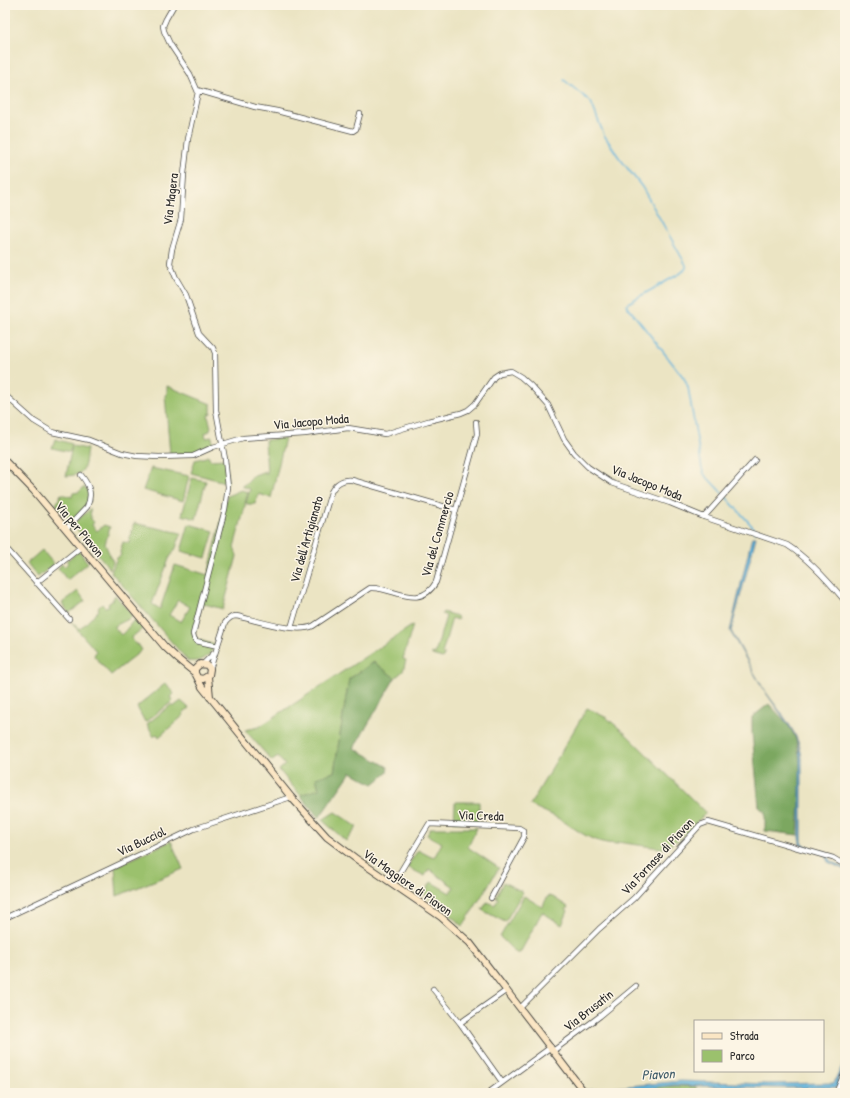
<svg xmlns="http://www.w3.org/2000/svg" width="850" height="1098" font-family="'Patrick Hand',sans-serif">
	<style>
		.green { fill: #9bc16d; stroke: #63764c; fill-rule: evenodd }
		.forest { fill: #7ca760; stroke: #546946 }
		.water { fill: #62b4dd; stroke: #467084 }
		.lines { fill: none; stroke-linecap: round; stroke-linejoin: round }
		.stream { stroke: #62b4dd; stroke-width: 1.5 }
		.minor-casing { stroke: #484742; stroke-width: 6 }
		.secondary-casing { stroke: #484742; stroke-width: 8 }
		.minor { stroke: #fff; stroke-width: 4.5 }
		.secondary { stroke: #fbe6c4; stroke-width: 6 }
		.labels { text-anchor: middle; stroke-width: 3; stroke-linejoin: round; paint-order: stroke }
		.street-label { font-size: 13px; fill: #2b2b2b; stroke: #fcf5e5 }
		.water-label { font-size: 14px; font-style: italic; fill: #3e5b69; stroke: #fcf5e5 }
	</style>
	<rect width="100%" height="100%" fill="#fcf5e5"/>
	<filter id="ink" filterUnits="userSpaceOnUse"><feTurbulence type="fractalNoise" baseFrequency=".025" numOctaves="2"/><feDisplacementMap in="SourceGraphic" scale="8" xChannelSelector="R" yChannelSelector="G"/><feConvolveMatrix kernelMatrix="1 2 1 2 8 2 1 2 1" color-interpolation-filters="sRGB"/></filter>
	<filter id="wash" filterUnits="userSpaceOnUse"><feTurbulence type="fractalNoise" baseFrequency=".012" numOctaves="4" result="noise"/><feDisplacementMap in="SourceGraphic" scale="16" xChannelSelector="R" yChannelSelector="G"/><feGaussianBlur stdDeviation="0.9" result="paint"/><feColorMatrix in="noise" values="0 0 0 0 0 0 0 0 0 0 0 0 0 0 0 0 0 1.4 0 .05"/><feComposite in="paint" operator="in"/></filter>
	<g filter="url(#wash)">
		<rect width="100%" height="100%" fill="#ebe4c3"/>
		<path class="green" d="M167 386 211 404V413L208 415 211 428 210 429V431L205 433 206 438 212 437 213 444C197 455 189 454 170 454L165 395 167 394Z
			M285 438 271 498 259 494 255 504H247L246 503 250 489 241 486 247 483 252 476 265 471V474H267L265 440Z
			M55 439 72 444 70 452 52 448Z
			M72 446 87 449C84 467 87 475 66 476Z
			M209 456 210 460 225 459 228 483 191 473 195 460Z
			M151 468 189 476 183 501 143 490Z
			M192 478 206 481 196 519 182 515Z
			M84 487 90 492 89 502 72 523 56 505 61 494 72 497 73 493 79 492Z
			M241 490 248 492 245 503V507L234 547 237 556 223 609 201 603 194 638 215 645C209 657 202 663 188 661L111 572 117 558 121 555 120 552 123 542 129 543 134 523 181 533 176 548 169 559 152 604 160 609 175 565 208 575 227 496ZM178 600 190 607 181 622 169 615Z
			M90 509 91 519 94 522 92 525 97 531 104 525 110 527 105 544 113 562 110 569 73 524Z
			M189 524 214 531 206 558 181 551Z
			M42 550 54 564 38 577 27 563Z
			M79 551 88 563 67 580 58 568 62 564 64 567 68 563 67 561Z
			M78 591 85 601 69 613 62 603Z
			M115 595 133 616C127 621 120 622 114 627L121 635C127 630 130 624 135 619L143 628 131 638 136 645 138 644 142 650 111 675 94 656 96 651 70 621 80 629 99 610 98 608 102 604 105 607 109 606 108 604 112 601Z
			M443 612 457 616 458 620 452 618 442 654 445 655 442 658 432 655V653L435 654 446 616 442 614Z
			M413 625 403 659 406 660 403 671 395 678 374 662 349 679 334 772 316 778 319 789 300 795 279 770 285 765 278 757 272 761 245 730 259 727Z
			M166 683 174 694 170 697 173 701 145 722 137 707Z
			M181 701 189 708 183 713 184 715 159 737 157 734 154 737 147 724 171 705 173 707Z
			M587 708 607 718 627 735 706 813 677 842 675 840 667 849 617 842V844C591 843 581 832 561 820 551 814 540 810 530 805Z
			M455 802H479V822H454Z
			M335 812 356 826V829L346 841 322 820Z
			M431 828H477L468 847 469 848 499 868 463 926 424 894 431 882 450 893 454 887 429 869 425 876 407 867 418 850 431 857 435 856 442 843 427 835Z
			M171 841 183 869 117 896 115 867Z
			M503 882 523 892 505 922 482 910 487 902 495 905 498 898 496 897Z
			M524 896 542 907 548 896 553 897 568 907 566 910 568 911 562 925 542 912 520 953H516L500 937Z
			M676 1086 696 1087V1093H656L655 1087Z"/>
		<path class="forest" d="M374 662 395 678 354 748 388 767 387 773 373 784 351 772 319 818 300 795 319 789 316 778 334 772 349 679Z
			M769 704C777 713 788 723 793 733 805 755 799 809 798 835L765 831V812L759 807 752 733V717Z"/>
		<path class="water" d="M752 537H756L731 631C742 650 752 670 763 688 778 711 799 730 802 758V845L826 852 830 861 845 868V870L828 862 824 853 803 847 800 845V757L799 746 794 733 762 687 730 631Z
			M845 1059V1064L837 1082H845V1087L783 1088 674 1085 611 1093H558L681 1081 767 1084 834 1083Z"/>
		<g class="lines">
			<path class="stream" d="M564 80 591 102 604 135 618 156 642 187 686 265V268L681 273 628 303 627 306 684 378 688 387 702 469 704 474 722 493
				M725 496 754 528 755 533"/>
		</g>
	</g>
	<g filter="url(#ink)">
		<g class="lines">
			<defs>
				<path id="minor" d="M174 5 166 19 163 26 164 31 170 44 190 74 198 92 188 139 184 174 181 219 172 249 170 263 176 278 186 295 199 333 213 348 215 353 216 410 225 459 228 487 225 509 193 634 194 638 196 641 218 646
					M197 90 255 107 277 111 353 131 356 129 360 114
					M5 395 34 421 52 432 89 440 122 453 137 456 159 457 193 456 213 447 243 438 305 434 348 428 385 434 428 421 461 413 468 410 475 404 494 377 500 373 511 371 521 377 531 386 548 405 564 439 574 453 588 467 612 483 670 503 704 517 787 545C806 557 830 583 845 601
					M704 517 755 460
					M66 529 87 507C93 494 89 485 81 475
					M5 547 69 619
					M36 583 81 547
					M291 628 331 492C336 483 342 479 352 480L456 510
					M203 664 213 654
					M210 669 225 623C228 619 231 616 236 616 256 620 295 634 313 626L370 588C393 586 419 612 436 582L477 434 476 422
					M393 884 429 824 519 828 524 831V837L491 898
					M5 918 194 829 291 797
					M433 989 460 1023
					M520 1008 599 929 634 898 700 825 708 822 833 858 845 865
					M553 1051 600 1016 636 986
					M502 1082 460 1023 507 990
					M488 1093 551 1047
					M836 1093 845 1072"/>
				<path id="secondary" d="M5 461 34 491 165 647 179 660 195 673
					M208 677 210 697
					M198 678 203 679 209 675 210 669 207 665 200 664 195 669V673L202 687 291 797 327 837 355 858 441 917 470 943 585 1093"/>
			</defs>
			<use href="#minor" class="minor-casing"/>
			<use href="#secondary" class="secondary-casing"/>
			<use href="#minor" class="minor"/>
			<use href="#secondary" class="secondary"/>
		</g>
	</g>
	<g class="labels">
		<g class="street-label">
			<text transform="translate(170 199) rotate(-83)" y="5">Via Magera</text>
			<text transform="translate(311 421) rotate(-5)" y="5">Via Jacopo Moda</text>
			<text transform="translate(647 482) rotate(22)" y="5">Via Jacopo Moda</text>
			<text transform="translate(80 529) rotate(50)" y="5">Via per Piavon</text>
			<text transform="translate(437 534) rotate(-74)" y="5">Via del Commercio</text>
			<text transform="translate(306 539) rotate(-74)" y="5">Via dell'Artigianato</text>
			<text transform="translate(481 815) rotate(2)" y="5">Via Creda</text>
			<text transform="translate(141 841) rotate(-25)" y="5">Via Bucciol</text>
			<text transform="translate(657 856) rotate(-47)" y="5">Via Fornase di Piavon</text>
			<text transform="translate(408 882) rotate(35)" y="5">Via Maggiore di Piavon</text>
			<text transform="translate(588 1010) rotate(-38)" y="5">Via Brusatin</text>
		</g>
		<g class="water-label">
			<text transform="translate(658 1074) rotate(-3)" y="5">Piavon</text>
		</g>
	</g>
	<rect width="850" height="1098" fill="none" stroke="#fcf5e5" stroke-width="20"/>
	<rect x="694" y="1020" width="130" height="52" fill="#fcf5e5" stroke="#a8a49b"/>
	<rect x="702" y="1033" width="20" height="6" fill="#fbe6c4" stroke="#a8a49b"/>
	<text x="730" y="1040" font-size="12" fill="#2b2b2b">Strada</text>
	<rect x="702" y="1050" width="20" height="12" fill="#9bc16d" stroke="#a8a49b"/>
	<text x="730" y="1060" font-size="12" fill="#2b2b2b">Parco</text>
</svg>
